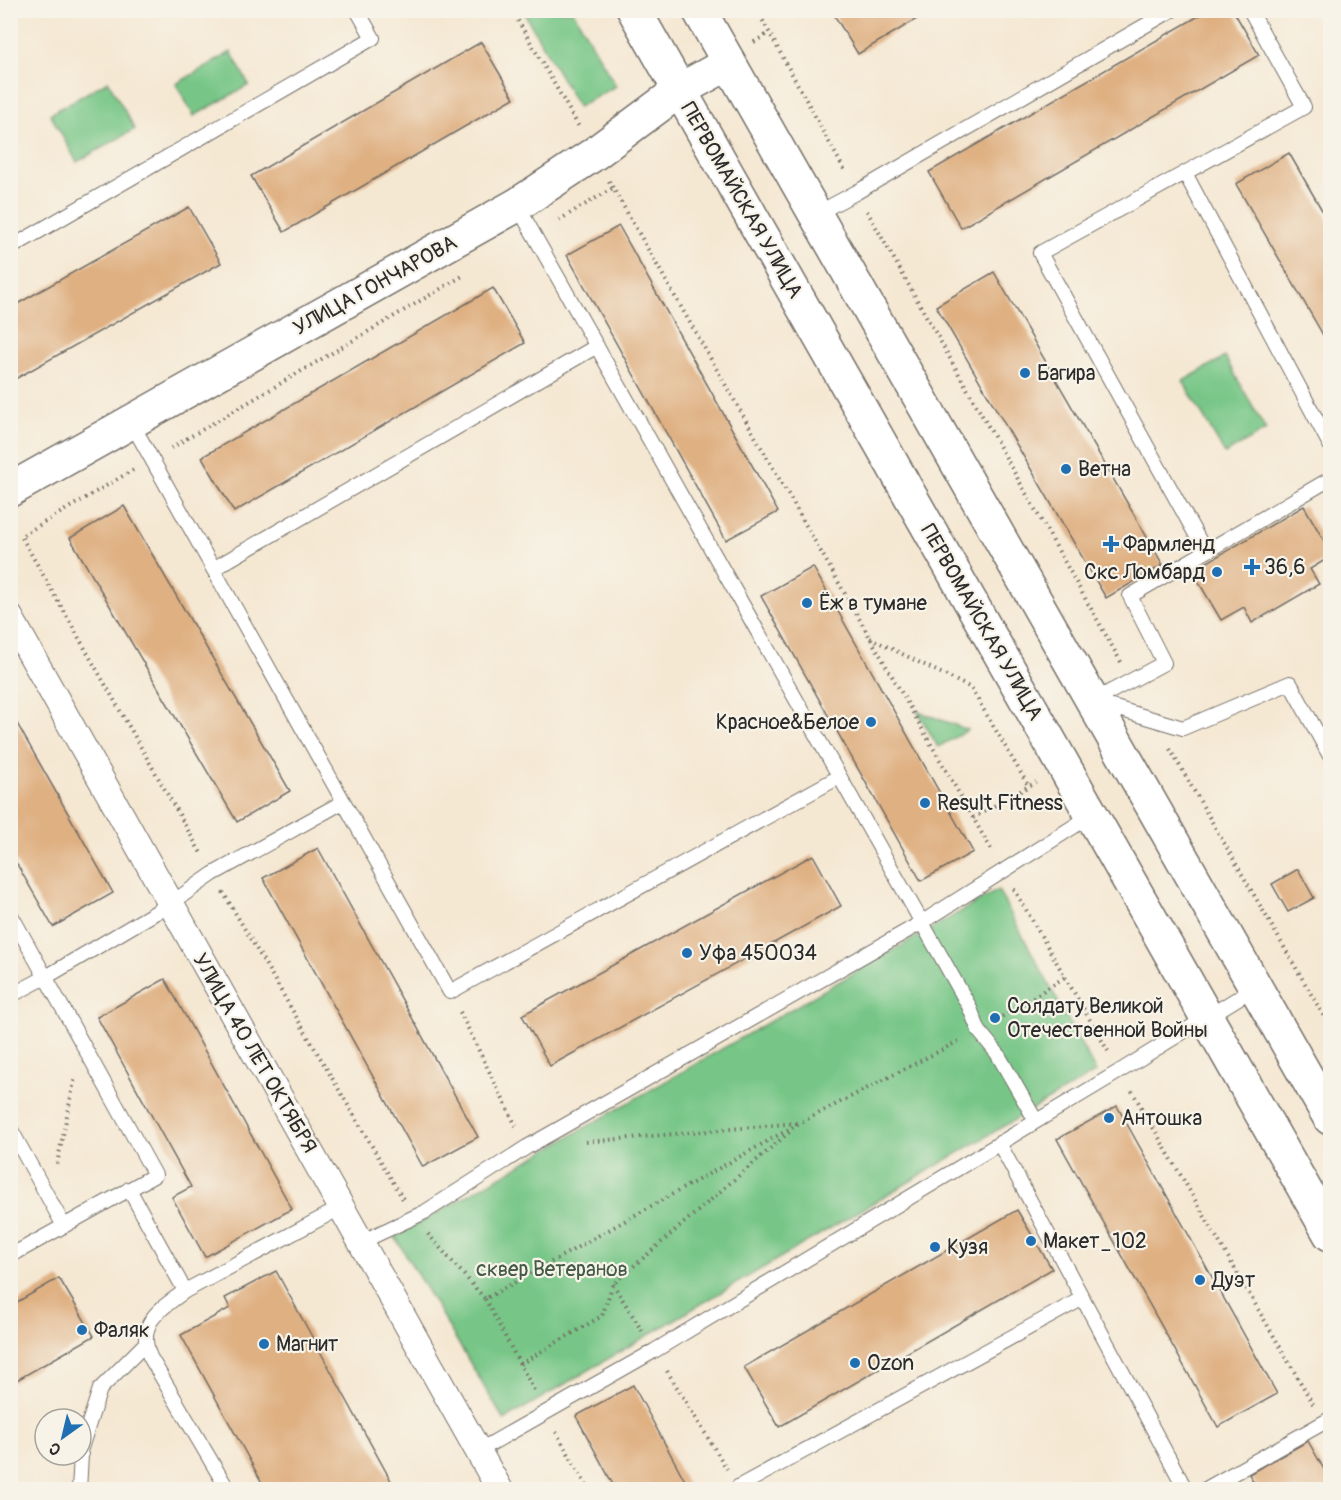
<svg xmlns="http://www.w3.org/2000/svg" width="1341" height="1500" font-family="Pangolin,sans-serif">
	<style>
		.green { fill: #77c687; stroke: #517859; stroke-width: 1.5 }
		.building { fill: #dfb082 }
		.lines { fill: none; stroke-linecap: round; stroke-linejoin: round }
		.service-casing { stroke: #726d66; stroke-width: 16 }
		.minor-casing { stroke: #726d66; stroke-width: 28 }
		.tertiary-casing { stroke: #726d66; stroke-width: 36 }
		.secondary-casing { stroke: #726d66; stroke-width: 36 }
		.path { stroke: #726d66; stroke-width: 4; stroke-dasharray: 1.5 4.5; stroke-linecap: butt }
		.service { stroke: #fff; stroke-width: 14 }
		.minor { stroke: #fff; stroke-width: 26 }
		.tertiary { stroke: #fff; stroke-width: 33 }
		.secondary { stroke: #fff; stroke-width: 33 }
		.poi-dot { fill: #1f6fb2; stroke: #f7f3e8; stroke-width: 2 }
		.labels { text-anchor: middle; stroke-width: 4.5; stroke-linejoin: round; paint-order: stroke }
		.street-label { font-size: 21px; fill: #2b2b2b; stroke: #f7f3e8 }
		.poi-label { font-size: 21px; fill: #2b2b2b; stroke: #f7f3e8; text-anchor: start }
		.park-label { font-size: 21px; fill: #425a47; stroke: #f7f3e8 }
	</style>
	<rect width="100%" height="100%" fill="#f7f3e8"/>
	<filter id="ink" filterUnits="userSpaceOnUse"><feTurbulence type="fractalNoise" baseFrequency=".0167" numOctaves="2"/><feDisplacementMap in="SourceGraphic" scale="12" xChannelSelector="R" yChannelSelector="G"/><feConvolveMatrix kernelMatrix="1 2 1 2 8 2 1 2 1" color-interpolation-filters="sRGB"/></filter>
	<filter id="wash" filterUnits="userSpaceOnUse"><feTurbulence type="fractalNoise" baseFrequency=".008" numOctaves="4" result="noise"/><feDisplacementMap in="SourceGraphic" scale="24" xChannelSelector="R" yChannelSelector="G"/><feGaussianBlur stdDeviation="1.35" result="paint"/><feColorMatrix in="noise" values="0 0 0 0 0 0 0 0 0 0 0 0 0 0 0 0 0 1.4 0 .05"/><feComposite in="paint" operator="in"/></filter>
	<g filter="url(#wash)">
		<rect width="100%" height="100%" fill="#f5e8d3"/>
		<path class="green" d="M523 11H573L616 86 578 107Z
			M231 52 249 85 194 116 176 84Z
			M108 81 135 129 77 162 50 114Z
			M1225 357 1266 430 1225 454 1183 381Z
			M917 711 968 730 938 747Z
			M998 890 1096 1072 504 1420 395 1237Z"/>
		<g id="blocks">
			<path class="building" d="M831 10H932L858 54Z
				M1209 10H1233L1259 55 961 228 929 172Z
				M481 42 514 98 284 232 251 176Z
				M1289 153 1330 224V347L1236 184Z
				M189 207 221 263 10 382V308Z
				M619 226 778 512 726 540 567 255Z
				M994 272 1163 565 1106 598 936 306Z
				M493 288 525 343 234 512 202 457Z
				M124 506 290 791 237 822 70 538Z
				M1304 506 1330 551V557L1310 569 1319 584 1252 623 1244 607 1221 620 1192 571Z
				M813 567 973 852 921 881 761 596Z
				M10 711 113 893 53 927 10 852Z
				M318 848 478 1137 423 1167 263 878Z
				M813 855 841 906 550 1066 522 1015Z
				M1298 869 1314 898 1288 912 1272 884Z
				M165 979 292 1209 205 1257 172 1197 191 1187 97 1017Z
				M1117 1106 1277 1394 1218 1427 1057 1139Z
				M1017 1210 1052 1269 779 1427 744 1367Z
				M276 1271 396 1490H266L181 1335 230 1308 225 1298Z
				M59 1278 94 1336 10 1384V1306Z
				M633 1385 690 1490H616L576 1416Z
				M1308 1441 1330 1480V1490H1258L1249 1474Z"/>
		</g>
	</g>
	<g filter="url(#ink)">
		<use href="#blocks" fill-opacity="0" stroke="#726d66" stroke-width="1.5"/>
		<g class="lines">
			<defs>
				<path id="service" d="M1185 173 1330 445
					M517 205 969 1006 979 1031 997 1053 1036 1121
					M816 214 857 192 1172 10
					M10 248 373 38 357 10
					M131 422 450 992 839 777
					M1205 551 1040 253 1304 107 1250 10
					M213 569 597 346
					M1093 701 1164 663 1130 596 1330 479
					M1098 703 1183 728 1290 683 1330 756
					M10 913 155 1175 10 1256
					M10 996 46 977 170 904 213 874 343 802
					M10 1128 64 1226
					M999 1143 1186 1490
					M129 1189 185 1291 342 1207
					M361 1242 425 1212 527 1147 921 923 1092 815
					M185 1291C160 1309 136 1323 150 1357L228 1490
					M81 1448 100 1389 145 1344
					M478 1451 654 1351 1120 1071 1256 987
					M79 1490 81 1455
					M740 1490 738 1487 1083 1298
					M1204 1490 1330 1419"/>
				<path id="minor" d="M10 617 500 1490"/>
				<path id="tertiary" d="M10 490 517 205 594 154 680 90 729 63"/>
				<path id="secondary" d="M634 10 1330 1234
					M699 10 1330 1118"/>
			</defs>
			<use href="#service" class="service-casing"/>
			<use href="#minor" class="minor-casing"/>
			<use href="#tertiary" class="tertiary-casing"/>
			<use href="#secondary" class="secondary-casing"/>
			<path class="path" d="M512 10 579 127
				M757 10 846 173
				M754 42 769 33
				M609 181 992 851
				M867 211 1121 662
				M559 220 613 188
				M171 448 464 275
				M133 470 21 536 202 855
				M870 638 971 688 1029 787
				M1170 749 1330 1027
				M973 818 1036 782
				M1014 889 1108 1051
				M223 892 403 1199
				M460 1012 516 1126
				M997 1020 1065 977
				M1132 1091 1313 1404
				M586 1142 797 1123
				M57 1164 75 1077
				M428 1234 485 1299 800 1123 959 1041
				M613 1284 642 1331
				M485 1299 536 1394
				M520 1364 602 1316 613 1284 793 1129
				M667 1371 727 1469
				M556 1432 589 1490"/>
			<use href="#service" class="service"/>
			<use href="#minor" class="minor"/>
			<use href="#tertiary" class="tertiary"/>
			<use href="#secondary" class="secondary"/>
		</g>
	</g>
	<g class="poi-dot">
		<circle cx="1025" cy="373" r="6"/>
		<circle cx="1066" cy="469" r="6"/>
		<path d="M1108 535h6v6h6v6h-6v6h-6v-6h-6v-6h6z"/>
		<path d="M1249 558h6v6h6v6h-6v6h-6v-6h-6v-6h6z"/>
		<circle cx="1217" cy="572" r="6"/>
		<circle cx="807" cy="603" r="6"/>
		<circle cx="871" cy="722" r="6"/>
		<circle cx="925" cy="803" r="6"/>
		<circle cx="687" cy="953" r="6"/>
		<circle cx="995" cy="1018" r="6"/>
		<circle cx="1109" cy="1118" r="6"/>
		<circle cx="1031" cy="1241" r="6"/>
		<circle cx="935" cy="1247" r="6"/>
		<circle cx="1200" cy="1280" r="6"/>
		<circle cx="82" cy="1330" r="6"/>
		<circle cx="264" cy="1344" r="6"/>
		<circle cx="855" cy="1363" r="6"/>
	</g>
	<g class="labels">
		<g class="street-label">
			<text transform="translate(742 200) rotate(60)" y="7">ПЕРВОМАЙСКАЯ УЛИЦА</text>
			<text transform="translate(375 285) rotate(-29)" y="7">УЛИЦА ГОНЧАРОВА</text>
			<text transform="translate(982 622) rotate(60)" y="7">ПЕРВОМАЙСКАЯ УЛИЦА</text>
			<text transform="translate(255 1053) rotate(60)" y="7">УЛИЦА 40 ЛЕТ ОКТЯБРЯ</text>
		</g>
		<g class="poi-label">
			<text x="1037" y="380">Багира</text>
			<text x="1078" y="476">Ветна</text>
			<text x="1123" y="551">Фармленд</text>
			<text x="1264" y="574">36,6</text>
			<text x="1205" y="579" text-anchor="end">Скс Ломбард</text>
			<text x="819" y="610">Ёж в тумане</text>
			<text x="859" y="729" text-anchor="end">Красное&amp;Белое</text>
			<text x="937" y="810">Result Fitness</text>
			<text x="699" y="960">Уфа 450034</text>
			<text x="1007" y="1013">Солдату Великой<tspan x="1007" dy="24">Отечественной Войны</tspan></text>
			<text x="1121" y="1125">Антошка</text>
			<text x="1043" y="1248">Макет_102</text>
			<text x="947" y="1254">Кузя</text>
			<text x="1212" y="1287">Дуэт</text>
			<text x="94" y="1337">Фаляк</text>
			<text x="276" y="1351">Магнит</text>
			<text x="867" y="1370">Ozon</text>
		</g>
		<g class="park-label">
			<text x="552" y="1276">сквер Ветеранов</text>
		</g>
	</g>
	<rect width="1341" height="1500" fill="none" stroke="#f7f3e8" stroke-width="36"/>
	<g transform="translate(63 1437) rotate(214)"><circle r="28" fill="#f7f3e8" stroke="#a5a39c" stroke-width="1.5"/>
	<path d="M0-4.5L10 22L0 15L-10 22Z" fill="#1f6fb2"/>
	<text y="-9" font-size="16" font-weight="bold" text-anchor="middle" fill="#2b2b2b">С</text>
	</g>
</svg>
